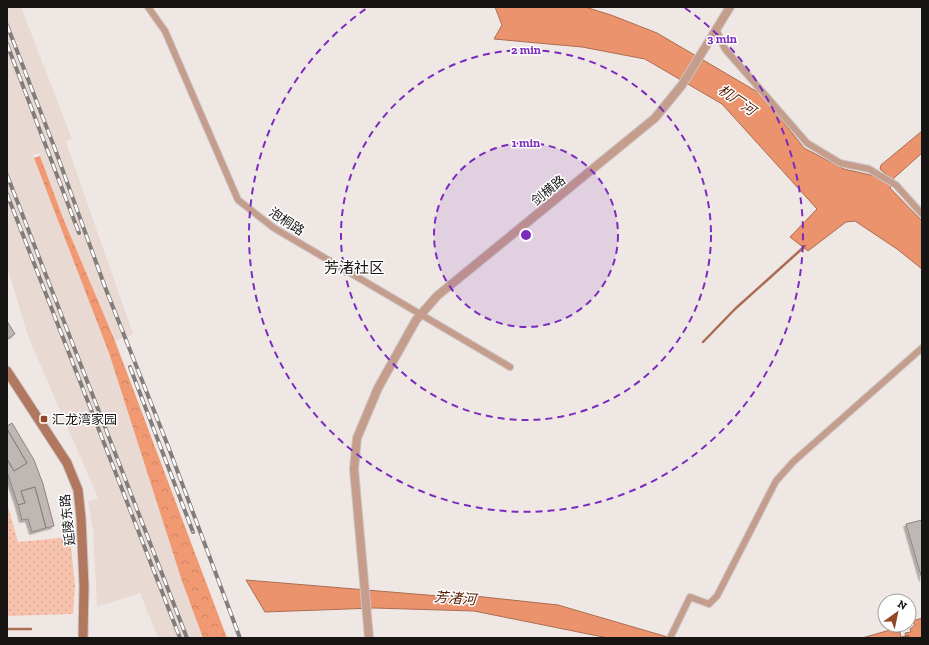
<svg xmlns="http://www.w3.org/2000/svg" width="929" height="645" font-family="'Zilla Slab','Noto Sans SC',serif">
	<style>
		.built { fill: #e9d9d3 }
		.forest { fill: url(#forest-crowns) }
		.park { fill: url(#park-dots) }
		.water { fill: #eb936d; stroke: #ab6d52 }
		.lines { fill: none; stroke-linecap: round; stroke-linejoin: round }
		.stream { stroke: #ab6d52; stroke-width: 2.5 }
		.building { fill: #beb7b4; stroke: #8b8481; filter: url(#shadow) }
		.minor-casing { stroke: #ccc5c3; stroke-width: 8 }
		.tertiary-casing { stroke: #ccc5c3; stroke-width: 10 }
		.secondary-casing { stroke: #ccc5c3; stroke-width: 11 }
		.minor { stroke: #c59d8d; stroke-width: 6 }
		.tertiary { stroke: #c59d8d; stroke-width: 8 }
		.secondary { stroke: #b1785f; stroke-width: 9 }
		.rail-casing { stroke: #827d7b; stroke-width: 4 }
		.rail { stroke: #fff; stroke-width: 2.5; stroke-dasharray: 8; stroke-linecap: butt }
		.ring { fill: none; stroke: #7b2cbf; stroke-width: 2; stroke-dasharray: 7 5 }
		.poi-dot { fill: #904826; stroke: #fff; stroke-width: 1.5 }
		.labels { text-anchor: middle; stroke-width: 3; stroke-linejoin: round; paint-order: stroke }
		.street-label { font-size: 13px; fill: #171514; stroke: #fff }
		.poi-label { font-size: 13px; fill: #171514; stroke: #fff; text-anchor: start }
		.water-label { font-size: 14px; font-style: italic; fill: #582105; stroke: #fff }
		.quarter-label { font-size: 15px; fill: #171514; stroke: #fff }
		.centre { fill: #7b2cbf; stroke: #fff; stroke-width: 2 }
		.ring-label { font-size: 12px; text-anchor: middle; font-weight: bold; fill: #7b2cbf; stroke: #fff; stroke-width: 3; stroke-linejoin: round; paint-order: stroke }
	</style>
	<defs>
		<pattern id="forest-crowns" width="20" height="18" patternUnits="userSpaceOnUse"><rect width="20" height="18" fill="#f19972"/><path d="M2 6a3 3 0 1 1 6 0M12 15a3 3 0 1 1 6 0" fill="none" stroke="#ce8362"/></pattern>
		<pattern id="park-dots" width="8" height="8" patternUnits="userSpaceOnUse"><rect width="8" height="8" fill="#f7c3ad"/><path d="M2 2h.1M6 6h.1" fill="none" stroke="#d3a794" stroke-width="1.8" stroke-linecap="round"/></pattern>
		<filter id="shadow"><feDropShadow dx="-2.5" dy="2.5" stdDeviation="0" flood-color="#0004"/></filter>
	</defs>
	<rect width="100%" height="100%" fill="#efe7e4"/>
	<path class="built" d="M7 7H21L72 139 66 142 133 334 115 341 63 218 39 153 33 155 109 353 182 581 203 638H158L140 593 97 607 93 531 88 502 98 498 28 336 7 266Z"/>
	<path class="forest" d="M40 156 63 218 115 341 227 638H203L182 581 109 353 34 158Z"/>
	<path class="park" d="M7 503 18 542 70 537 75 585 73 614 7 616Z"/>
	<path class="water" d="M495 7H585L611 15 657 33 761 94 804 148 844 169 879 177 883 181 886 174 880 169 881 165 922 131V153L894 178 890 188 922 221V269L897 249 855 221 846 222 808 251 790 237 817 209 722 104 645 59 582 47 494 39 502 25Z
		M246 580 463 598 465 595 558 605 671 638H608L474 611 374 608 265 612Z
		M922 618V638H906L905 633 911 632 910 629 915 625 913 621Z
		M890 630 895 633 900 632 901 638H862Z"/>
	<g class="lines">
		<path class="stream" d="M703 342 735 309 805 246
			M7 629H31
			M901 638 908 636"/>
	</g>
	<path class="building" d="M7 321 15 334 7 339Z
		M12 423 34 460 43 484 54 526 46 528 35 487 21 491 25 503 18 505 7 472V459L14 471 27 463 7 429V426Z
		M7 429 27 463 14 471 7 459Z
		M35 487 46 528 32 532 28 519 22 520 18 505 25 503 21 491Z
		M922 520V579L906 524Z"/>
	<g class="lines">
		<defs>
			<path id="minor" d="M148 7 165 31 238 200 274 228 510 367
				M716 29 725 49 807 143 840 163 869 169 896 185 922 214
				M670 638 690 597 709 604 717 596 776 481 794 461 922 348"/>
			<path id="tertiary" d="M369 638 354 469 357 438 378 388 416 320 437 296 655 118 682 85 730 7"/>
			<path id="secondary" d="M7 371 67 463 78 490 81 518 84 586 83 638"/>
		</defs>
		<use href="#minor" class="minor-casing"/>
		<use href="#tertiary" class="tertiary-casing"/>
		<use href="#secondary" class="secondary-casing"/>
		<use href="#minor" class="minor"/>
		<use href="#tertiary" class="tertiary"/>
		<use href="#secondary" class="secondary"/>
		<defs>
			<path id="rail" d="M7 25 55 149 105 287 168 446 240 638
				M7 44 79 233
				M7 175 187 638
				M7 194 180 638
				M130 367 193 532"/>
		</defs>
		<use href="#rail" class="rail-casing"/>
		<use href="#rail" class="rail"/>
	</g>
	<circle cx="526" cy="235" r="92" fill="#7b2cbf" fill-opacity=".12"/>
	<g class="ring">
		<circle cx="526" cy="235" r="92"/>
		<circle cx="526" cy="235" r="185"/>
		<path d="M685 8A277 277 0 1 1 367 8"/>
	</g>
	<rect class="poi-dot" x="40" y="415" width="8" height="8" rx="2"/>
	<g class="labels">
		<g class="street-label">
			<text transform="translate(548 190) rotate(-39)" y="5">剑横路</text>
			<text transform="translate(287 221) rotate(33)" y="5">泡桐路</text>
			<text transform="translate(67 520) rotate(-96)" y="5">延陵东路</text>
		</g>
		<g class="poi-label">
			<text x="52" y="424">汇龙湾家园</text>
		</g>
		<g class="water-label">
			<text transform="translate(737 100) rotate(35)" y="5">机厂河</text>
			<text transform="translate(455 598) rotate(4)" y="5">芳渚河</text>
		</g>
		<g class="quarter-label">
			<text x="354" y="273">芳渚社区</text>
		</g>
	</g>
	<circle cx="526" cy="235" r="6" class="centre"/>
	<g class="ring-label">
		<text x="722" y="43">3 min</text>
		<text x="526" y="54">2 min</text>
		<text x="526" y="147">1 min</text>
	</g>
	<rect width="929" height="645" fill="none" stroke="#171514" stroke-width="16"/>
	<g transform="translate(897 613) rotate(33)"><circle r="19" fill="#ffffff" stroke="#a2a1a1"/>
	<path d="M0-3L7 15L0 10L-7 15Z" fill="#904826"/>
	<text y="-6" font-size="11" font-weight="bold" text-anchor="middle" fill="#171514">N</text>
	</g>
</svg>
